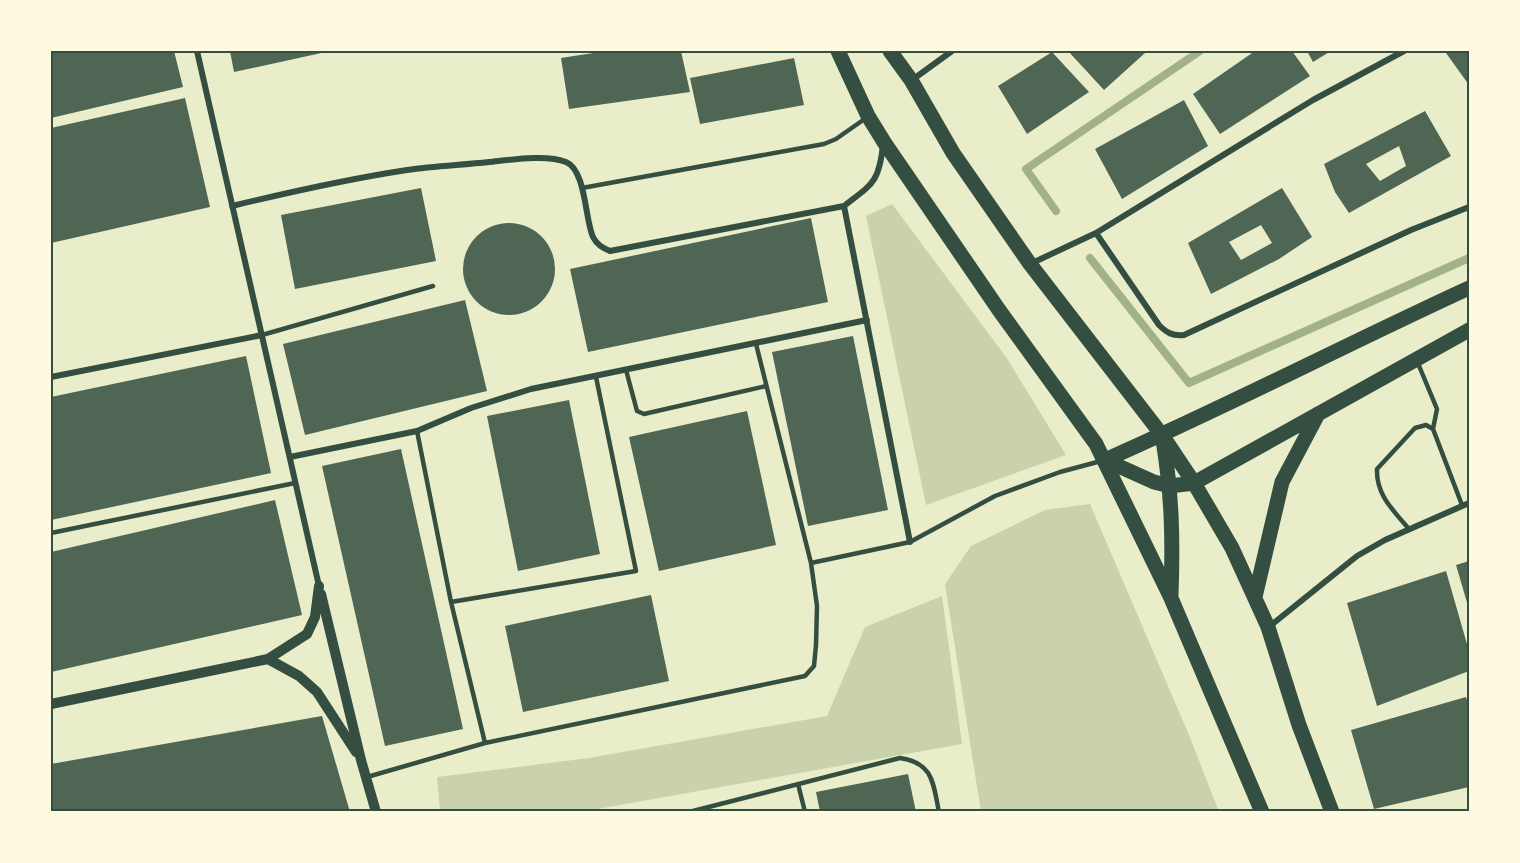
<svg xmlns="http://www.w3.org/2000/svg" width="1520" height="863" font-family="Overpass,sans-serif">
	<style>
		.green { fill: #cad2ad }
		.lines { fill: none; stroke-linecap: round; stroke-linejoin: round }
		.stream { stroke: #a3b18a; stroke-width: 8 }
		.building { fill: #4f6655; fill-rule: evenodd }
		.service { stroke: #344e41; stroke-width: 4.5 }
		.minor { stroke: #344e41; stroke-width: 6 }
		.tertiary { stroke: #344e41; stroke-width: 10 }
		.primary { stroke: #344e41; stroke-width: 15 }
		.neatline { fill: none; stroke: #344e41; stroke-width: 2 }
	</style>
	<rect width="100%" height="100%" fill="#e9edc9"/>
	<path class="green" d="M892 204 1006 357 1066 455 926 505 866 216Z
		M1090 504 1189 735 1219 812H981L945 584 971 546 1045 510Z
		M942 596 962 744 581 812H440L437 777 589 758 827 716 865 627Z"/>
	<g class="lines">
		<path class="stream" d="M1056 211 1026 169 1200 51
			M1090 258 1189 383 1469 258"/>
	</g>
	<path class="building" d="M51 51H174L183 87 51 118Z
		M230 51H326V52L234 72Z
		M606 51H681L690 92 569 109 561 58Z
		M1068 51H1144L1145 53 1104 90Z
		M1255 51H1292L1310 76 1220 134 1193 94Z
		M1307 51H1331L1313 62Z
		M1450 51H1469V85L1446 53Z
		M1052 52 1089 92 1027 134 998 86Z
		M794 58 804 105 700 124 690 78Z
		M185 98 210 207 51 243V128Z
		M1184 100 1208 146 1122 199 1095 149Z
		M1425 111 1451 156 1349 213 1335 192 1324 164ZM1399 146 1406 166 1380 181 1366 164Z
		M421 188 436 261 295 289 281 215Z
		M1282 188 1312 237 1279 259 1211 294 1188 243ZM1261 225 1272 243 1241 260 1229 242Z
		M811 218 828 302 588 352 570 269Z
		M463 269a46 46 0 1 1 92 0a46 46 0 1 1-92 0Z
		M465 300 487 391 305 435 283 344Z
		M853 336 888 510 808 526 772 352Z
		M246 356 271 473 51 520V397Z
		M569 400 600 554 518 571 487 416Z
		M747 411 776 545 659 571 629 437Z
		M401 449 463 729 385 746 322 466Z
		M275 500 302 615 51 672V552Z
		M1469 561V606H1468L1456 565Z
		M1446 571 1469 651V671L1377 706 1347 603Z
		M651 595 669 681 523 712 505 626Z
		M1466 697 1469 707V787L1374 809 1351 730Z
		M322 716 350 812H51V764Z
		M908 774 916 812H820L816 792Z"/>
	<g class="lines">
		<path class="service" d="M582 188 824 144 836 139 866 118
			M262 335 433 286
			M756 344 811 563
			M1417 361 1437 409 1433 429 1462 505
			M626 370 637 411 644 414 766 386
			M417 431 451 602 485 743
			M1409 529C1393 510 1376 495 1377 469L1415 428 1426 425 1433 429
			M51 533 295 483
			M451 602 636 571 596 377
			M367 777 485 743 805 676 814 666 816 645 817 606 811 563 910 542 995 496 1060 472 1101 461
			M798 784 805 812
			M689 812 900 758C934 763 933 784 939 812"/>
		<path class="minor" d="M197 51 319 586
			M912 80 952 51
			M232 206C290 192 348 179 407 170 434 166 462 165 489 162 509 160 547 154 566 162 586 170 585 220 593 237 597 245 603 248 610 251L844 206C872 184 879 183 883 145
			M844 206 910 542
			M1096 233 1159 325C1167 333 1172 336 1184 335L1411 230 1469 207
			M1030 264 1096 233 1313 100 1404 51
			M51 377 262 335
			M290 457 417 431 471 408 531 389 867 320
			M1270 626 1357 556 1385 540 1469 503"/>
		<path class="tertiary" d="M321 594 361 760 376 812
			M268 659 299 676 317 692 356 752
			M51 704 268 659 307 634 315 617 319 586"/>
		<path class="primary" d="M838 51 868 116 884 142 999 310 1096 444 1171 598 1262 812
			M890 51 911 80 953 153 1030 264 1162 435 1194 483 1232 548 1268 627 1299 725 1332 812
			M1163 440C1172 495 1173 539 1171 595
			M1105 460 1154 482 1170 486 1194 483 1469 330
			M1105 460C1228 406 1347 344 1469 288
			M1255 597 1282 482 1318 414"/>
	</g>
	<rect width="1520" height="863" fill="none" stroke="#fefae0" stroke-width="105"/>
	<rect x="52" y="52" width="1416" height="758" class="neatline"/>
</svg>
